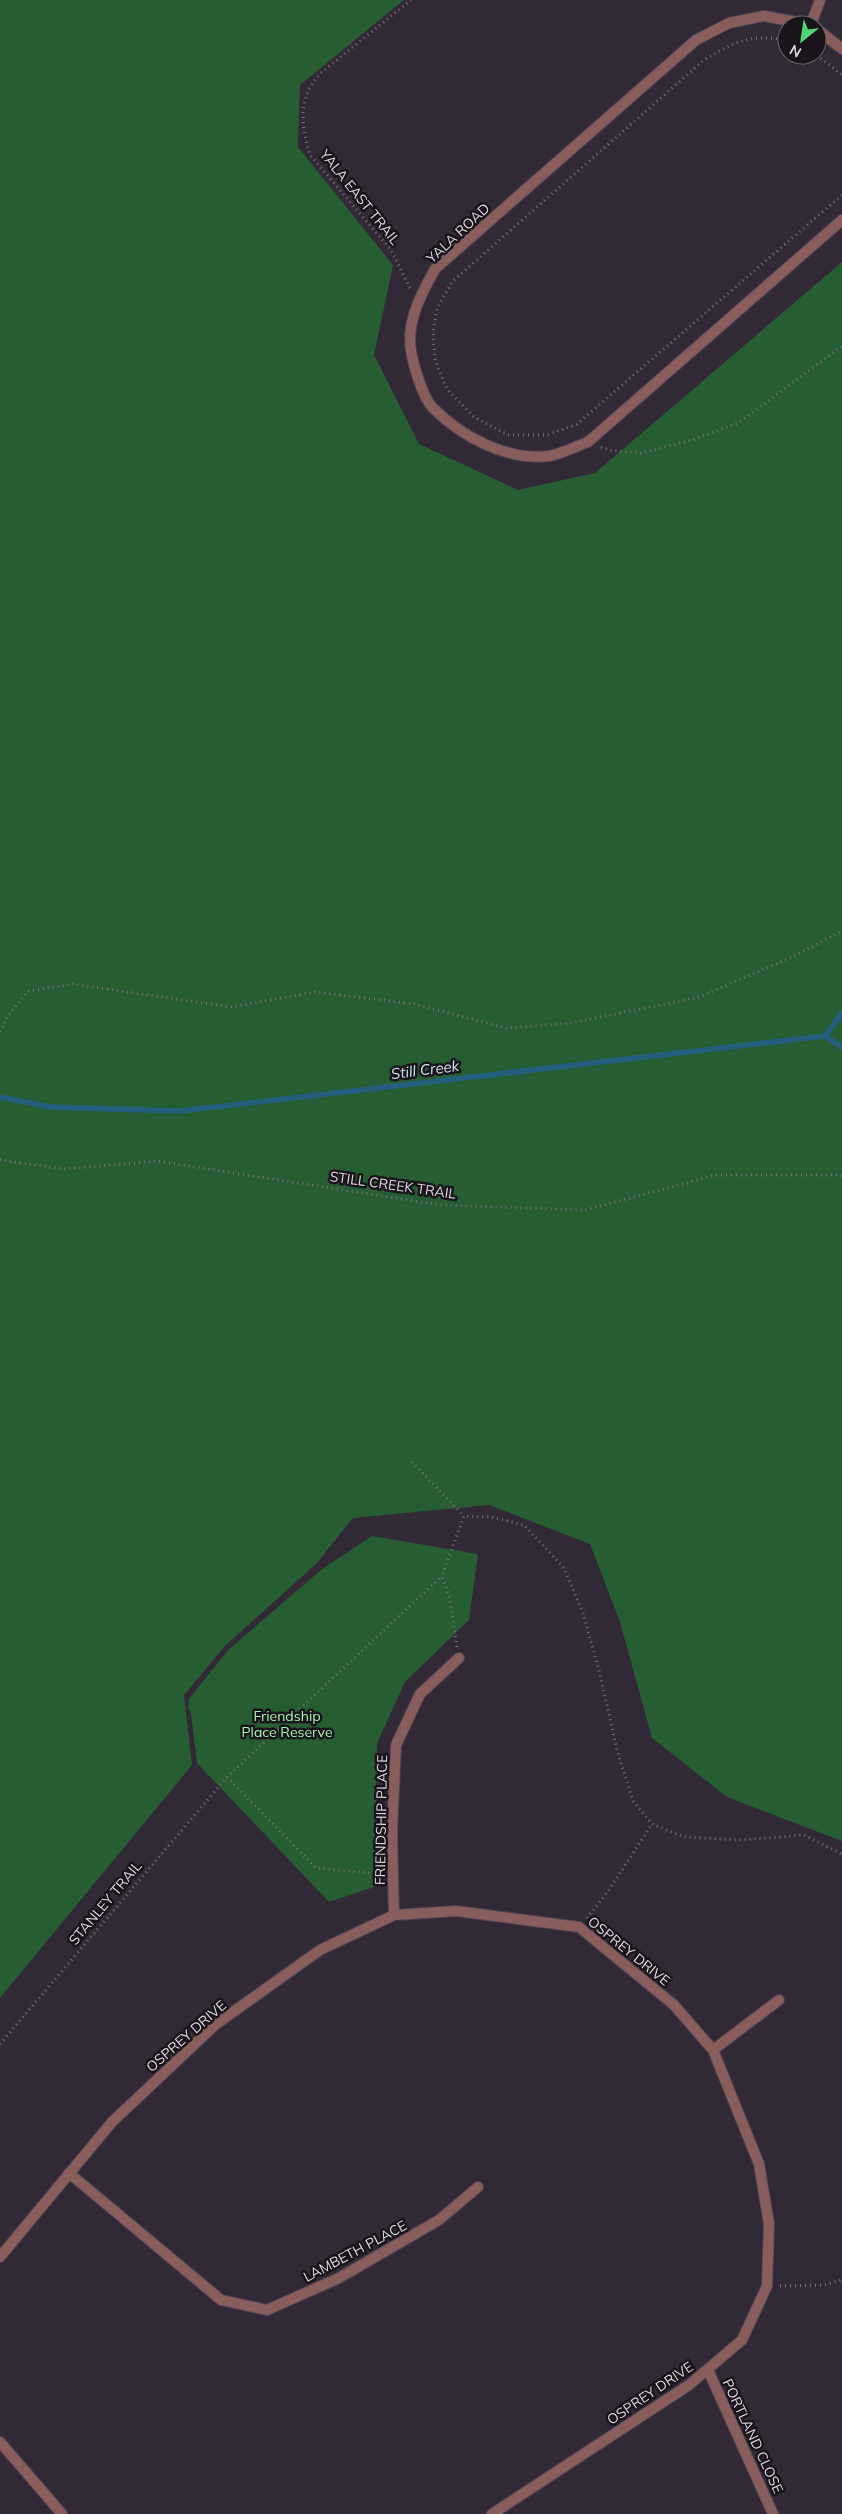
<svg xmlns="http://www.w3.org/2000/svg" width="842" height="2514" font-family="Mulish,sans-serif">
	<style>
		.green { fill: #275d33 }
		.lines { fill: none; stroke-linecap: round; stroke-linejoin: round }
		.stream { stroke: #24607d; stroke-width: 5.5 }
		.street-casing { stroke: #4e4552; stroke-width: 12 }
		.path { stroke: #78717d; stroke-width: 3; stroke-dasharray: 1 4; stroke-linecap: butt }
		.street { stroke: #895d5c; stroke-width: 10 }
		.labels { text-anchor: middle; stroke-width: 5; stroke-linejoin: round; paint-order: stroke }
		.street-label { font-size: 14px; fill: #ded8e1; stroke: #18141a }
		.park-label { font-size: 14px; fill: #a5fab3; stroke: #18141a }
		.water-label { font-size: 15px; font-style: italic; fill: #cbe3f1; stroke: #18141a }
	</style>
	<rect width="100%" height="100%" fill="#322937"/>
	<path class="green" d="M0 0H404L300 85 298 147 393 265 374 355 419 444 518 490 595 473 842 262V1841L727 1797 652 1738 620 1622 590 1544 489 1505 353 1518 316 1564 225 1646 184 1695 192 1765 0 1998Z
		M372 1536 478 1554 469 1620 405 1682 377 1743 375 1840 383 1884 329 1902 197 1763 191 1713 188 1708 189 1699 227 1651 322 1569Z"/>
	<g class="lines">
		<path class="stream" d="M825 1036 842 1047
			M0 1097 50 1107 180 1111 825 1036 842 1013"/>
		<defs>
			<path id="street" d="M811 24 820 0
				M812 25 764 16 729 23 696 40 435 269C423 291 410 314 410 340 410 356 422 397 433 408 462 437 507 461 549 456 562 454 576 446 588 442L842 220
				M817 29 842 49
				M394 1915 392 1832 396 1745 420 1694 459 1658
				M713 2050 779 2000
				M69 2173 221 2300 267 2310 339 2278 439 2220 478 2187
				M0 2257 112 2122 215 2025 320 1950 394 1915 456 1911 579 1927 674 2005 713 2050 759 2164 769 2224 767 2286 742 2340 689 2385 492 2514
				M708 2370 773 2514
				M0 2442 62 2514"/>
		</defs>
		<use href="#street" class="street-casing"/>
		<path class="path" d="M787 40C749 34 736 41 704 60L453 281 437 308 433 333 435 360 447 389 474 417 508 435H547L577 424 842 195
			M817 55 842 75
			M410 288 391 250 310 155C300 123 298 96 322 72L411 0
			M601 447 609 450 642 453 692 440 738 423 842 346
			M0 1032 7 1017 28 991 73 984 231 1007 315 992 414 1004 506 1028 571 1023 699 997 792 957 842 931
			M0 1160 64 1169 157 1161 440 1205 585 1210 716 1175H842
			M412 1462 464 1516
			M457 1647 449 1595 442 1576 464 1516 491 1517 524 1525 564 1568 583 1613 600 1674 617 1750 633 1801 652 1824 684 1837 739 1840 804 1835 842 1854
			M227 1777 316 1868 380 1874
			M587 1918 609 1890 652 1824
			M0 2044 227 1777 442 1576
			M780 2286 824 2285 842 2280"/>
		<use href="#street" class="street"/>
	</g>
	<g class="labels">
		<g class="street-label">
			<text transform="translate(360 197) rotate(51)" y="5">YALA EAST TRAIL</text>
			<text transform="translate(458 233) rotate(-43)" y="5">YALA ROAD</text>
			<text transform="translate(393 1185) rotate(8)" y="5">STILL CREEK TRAIL</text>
			<text transform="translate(381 1820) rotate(-89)" y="5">FRIENDSHIP PLACE</text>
			<text transform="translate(105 1903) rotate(-50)" y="5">STANLEY TRAIL</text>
			<text transform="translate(629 1951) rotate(39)" y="5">OSPREY DRIVE</text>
			<text transform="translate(186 2036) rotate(-41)" y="5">OSPREY DRIVE</text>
			<text transform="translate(355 2251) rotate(-28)" y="5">LAMBETH PLACE</text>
			<text transform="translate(650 2393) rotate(-34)" y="5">OSPREY DRIVE</text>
			<text transform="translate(753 2436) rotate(65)" y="5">PORTLAND CLOSE</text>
		</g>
		<g class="park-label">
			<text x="287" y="1721">Friendship<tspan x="287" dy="16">Place Reserve</tspan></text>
		</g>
		<g class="water-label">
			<text transform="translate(425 1070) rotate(-7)" y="5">Still Creek</text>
		</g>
	</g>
	<g transform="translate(802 40) rotate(210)"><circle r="24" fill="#18141a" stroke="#67626a"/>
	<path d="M0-4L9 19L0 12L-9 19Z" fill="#51d674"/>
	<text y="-8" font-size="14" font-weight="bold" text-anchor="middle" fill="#ded8e1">N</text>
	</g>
</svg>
